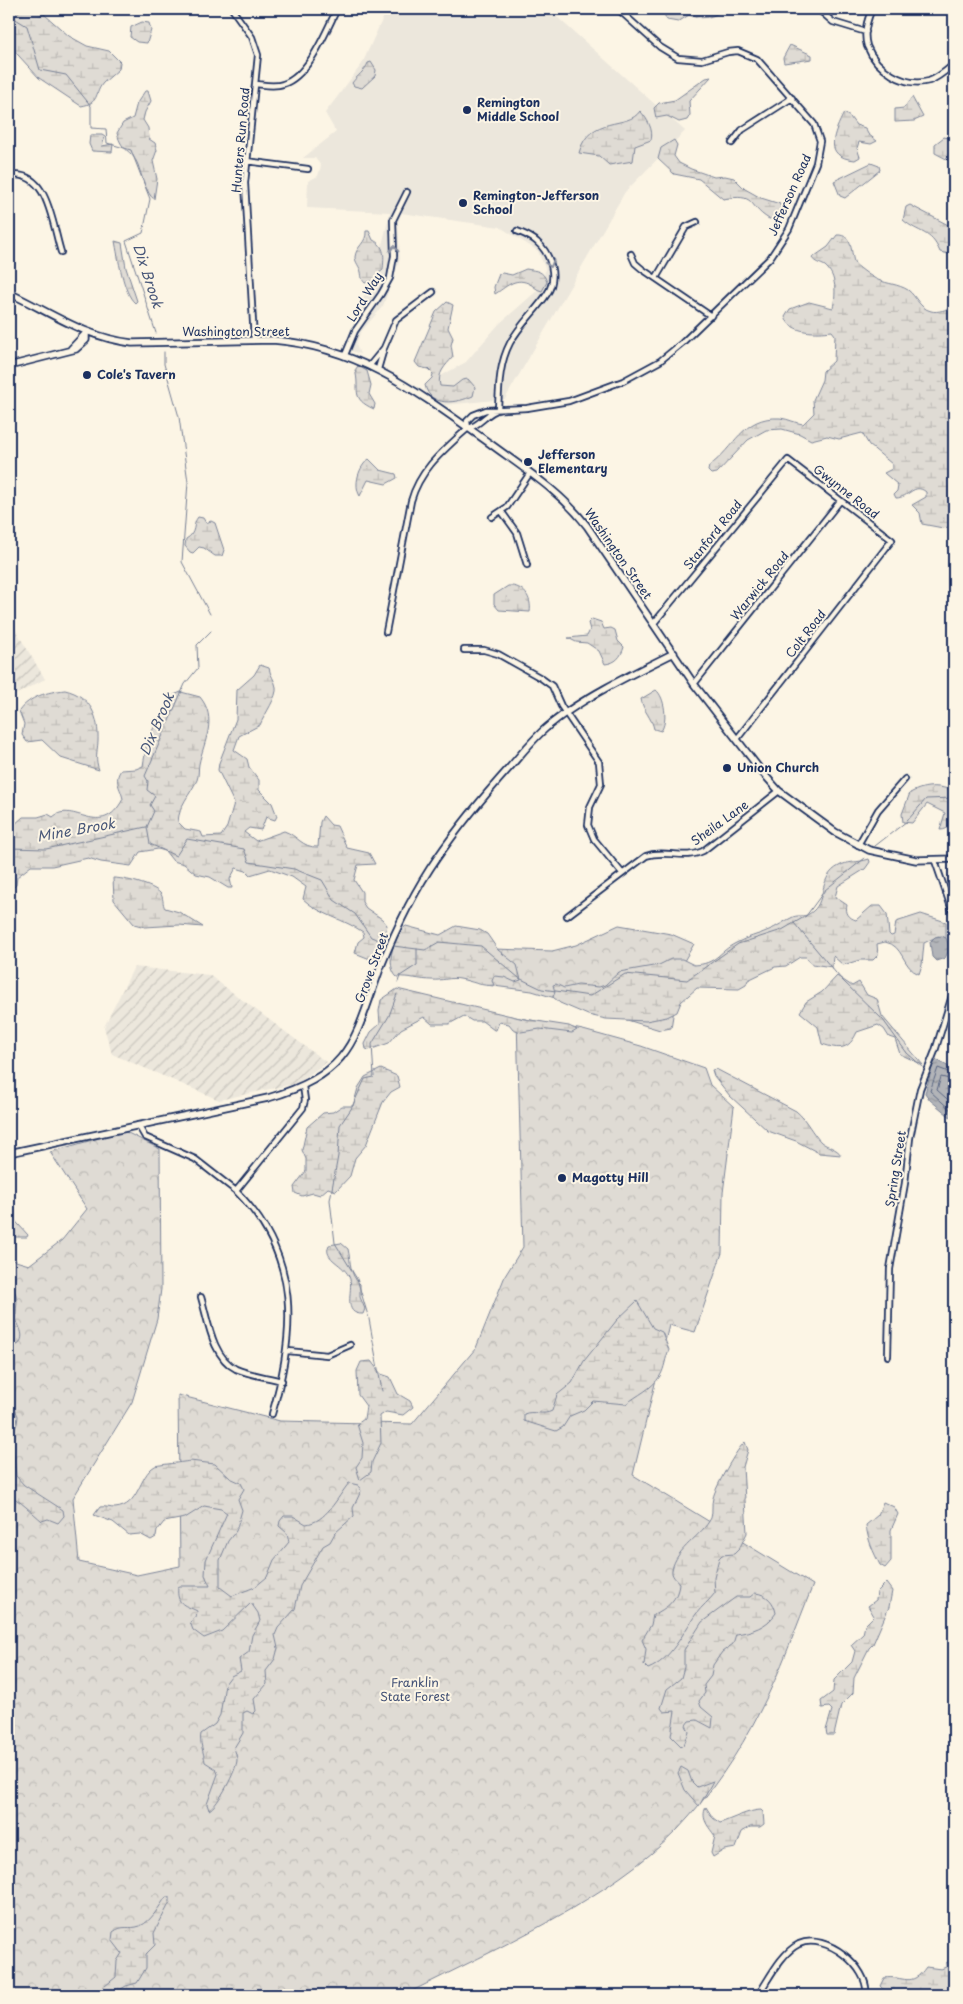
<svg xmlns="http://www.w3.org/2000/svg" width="963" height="2004" font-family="'Playpen Sans',sans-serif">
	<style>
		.built { fill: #ece7dc }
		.industrial { fill: url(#industrial-furrows) }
		.forest { fill: url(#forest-crowns); stroke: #7d8599 }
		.wetland { fill: url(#wetland-marsh); stroke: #7d8599 }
		.water { fill: url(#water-ripples); stroke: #767f94 }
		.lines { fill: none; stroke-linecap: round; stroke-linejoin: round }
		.shore { stroke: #576482; stroke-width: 1 }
		.stream { stroke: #767f94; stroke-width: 1 }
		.minor-casing { stroke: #1b2f5e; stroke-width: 8 }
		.secondary-casing { stroke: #1b2f5e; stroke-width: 9 }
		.minor { stroke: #fcf5e5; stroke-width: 4.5 }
		.secondary { stroke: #fcf5e5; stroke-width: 5.5 }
		.oneway { stroke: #8c92a2 }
		.poi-dot { fill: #1b2f5e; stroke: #fcf5e5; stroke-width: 2 }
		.labels { text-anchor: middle; stroke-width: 4; stroke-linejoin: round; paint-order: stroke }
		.poi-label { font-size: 12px; font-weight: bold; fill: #1b2f5e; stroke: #fcf5e5; text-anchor: start }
		.street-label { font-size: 12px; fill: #1b2f5e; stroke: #fcf5e5 }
		.park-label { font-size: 12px; fill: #425176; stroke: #fcf5e5 }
		.water-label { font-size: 14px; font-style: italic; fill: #485779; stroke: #fcf5e5 }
	</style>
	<defs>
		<pattern id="industrial-furrows" width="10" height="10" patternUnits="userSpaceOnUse" patternTransform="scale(1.25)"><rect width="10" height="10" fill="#ece7dc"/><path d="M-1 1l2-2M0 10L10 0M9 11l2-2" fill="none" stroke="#cac6bf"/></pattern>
		<pattern id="forest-crowns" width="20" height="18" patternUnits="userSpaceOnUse" patternTransform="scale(1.25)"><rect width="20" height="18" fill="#dfdbd4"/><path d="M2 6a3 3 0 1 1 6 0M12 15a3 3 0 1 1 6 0" fill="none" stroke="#bfbcb8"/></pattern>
		<pattern id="wetland-marsh" width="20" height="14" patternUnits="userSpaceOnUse" patternTransform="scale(1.25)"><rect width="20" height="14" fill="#dfdbd4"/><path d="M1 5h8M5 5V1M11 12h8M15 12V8" fill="none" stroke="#bfbcb8"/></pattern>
		<pattern id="water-ripples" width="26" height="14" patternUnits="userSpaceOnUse" patternTransform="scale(1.25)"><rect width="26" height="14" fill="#b2b4b8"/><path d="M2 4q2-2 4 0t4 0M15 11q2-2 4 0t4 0" fill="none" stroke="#909399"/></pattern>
	</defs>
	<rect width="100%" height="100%" fill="#fcf5e5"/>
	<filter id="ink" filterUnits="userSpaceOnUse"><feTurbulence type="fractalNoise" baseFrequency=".02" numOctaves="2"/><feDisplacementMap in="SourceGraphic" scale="10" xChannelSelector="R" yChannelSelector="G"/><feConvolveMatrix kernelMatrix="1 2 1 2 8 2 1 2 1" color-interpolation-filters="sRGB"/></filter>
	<g filter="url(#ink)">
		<path class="built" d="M387 9H548L685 131 625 192 505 399 445 405 424 390 437 378 466 362 499 324 539 289 544 280 545 268 538 251 500 227 401 213 398 223 400 259 383 306 360 333 356 345 360 354 344 348 379 258 390 212 307 208 308 181 318 176 321 166 315 158H303L336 132 325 113 362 64Z"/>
		<path class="industrial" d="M9 619 45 679 9 698Z
			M134 967 209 975 326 1062 298 1083 219 1100 112 1054 104 1027Z"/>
		<path class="forest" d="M619 925 671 934 694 944 681 966 671 1028 660 1030 532 991 486 985 484 958 494 949 552 951 576 945Z
			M510 1016 583 1030 641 1046 704 1068 710 1085 734 1107 723 1193 722 1253 695 1332 669 1325 633 1475 813 1585C796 1627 781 1671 760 1711 739 1753 710 1795 678 1829 611 1898 496 1949 410 1992L415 1995H9V1259L29 1265 62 1240 87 1209 50 1152 124 1131 160 1149 161 1289 157 1319 132 1402 73 1498 79 1562 137 1575 180 1566 178 1395 280 1421 412 1424 476 1348 505 1276 523 1247 517 1019Z"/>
		<path class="wetland" d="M9 9H42L45 15 69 36 87 46 109 51 120 62 119 69C114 74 108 78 103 83 94 94 100 103 81 106L39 78 9 45Z
			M666 9H723C715 18 700 20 689 15L678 22 667 20 665 17Z
			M142 22 149 23 151 30 147 43 137 42 130 37 131 27Z
			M790 45 812 55V59L784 63 783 58Z
			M371 62 376 70 375 76 362 88 354 86 352 83C357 76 365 71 368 63Z
			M711 77 689 101 690 115 687 120 679 122 667 116 656 118 654 108 659 103 675 100 706 78Z
			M145 91H148L151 101 145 112 143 120 148 128 149 139 155 143 157 150 153 161 157 179 154 199C147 195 141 174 138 165 131 148 122 153 117 133L123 123 133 118 137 103Z
			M912 97 923 117 914 121 895 122V109L904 108Z
			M640 111C647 118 654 130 651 140L635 146 633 161 609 165 599 156 579 153C589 114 628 130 640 111Z
			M844 113 850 117 856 125 865 128 868 134 877 141 871 144 859 142 857 148 860 157 855 160C822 157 834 133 844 113Z
			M90 135H102L105 137 102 146 113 144 112 152 92 151 89 144Z
			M944 137 954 139V163L935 153V144Z
			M674 140 677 145 674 156 679 163 691 169 714 177 725 176 734 178 745 189 761 198 780 204 783 217 769 219C746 205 758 193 723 199L699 179 674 174 658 159 661 148Z
			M871 163 879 166 880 170 845 198 840 196 834 181Z
			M910 205 954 228V255L940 252C931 230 919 234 903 220L906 207Z
			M366 231H369L373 240C386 246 384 257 383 270L379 273 376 283 371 281 365 283C361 279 362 277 361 272 360 267 355 262 355 257 356 246 367 243 366 231Z
			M837 235C854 234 850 254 855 264 861 269 871 277 878 280 888 284 898 284 908 290 917 297 919 308 931 311 938 313 947 309 954 307V526L943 528 922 524 920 513 912 505 926 497V492C914 482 909 498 896 498L894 494 897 491 898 485 884 473 892 469V464L869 445 862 433 839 439 827 436 811 440 800 434 782 429 766 430 748 440 717 473 711 474 708 471 709 466C735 448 742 416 780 418 789 419 795 423 803 424L814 413 813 400 822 380 823 371 834 361 835 335 832 331C817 333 791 334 785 317L790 309 809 302 833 308C836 294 837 276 825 266 820 263 815 263 812 258L828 247Z
			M115 241 122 243 126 268 137 301 135 303C123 293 118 256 115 241Z
			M526 269C537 271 543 270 547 282L542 291C536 290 533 285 528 283 514 277 505 288 495 294L494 287 499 274 502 273 512 275Z
			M447 302 453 305 448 328 453 338 451 345 453 357C445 366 437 373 440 386L453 387 462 380 468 379 475 387 473 396C457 403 430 408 425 385L432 378 433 374 428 369 419 367 415 362 436 312Z
			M358 366 367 371 371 385 369 394 375 404 374 409C349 398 361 390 355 370Z
			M369 459 380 470 396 474 397 478 386 484 368 480 360 496C353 485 359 466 369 459Z
			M198 517 203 518 206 523 211 521 215 523 224 550 222 556H215L204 548 199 547 193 553 190 552 185 546 186 539C197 533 192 524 198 517Z
			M508 586C524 585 532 598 530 612L499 610 494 604V595Z
			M592 619 601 622 604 629 611 628 615 630 618 641 624 647C621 657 616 663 605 664L599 651 587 643 576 642 568 638 587 636 590 630 588 623Z
			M260 665 269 668C270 675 275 680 276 687 278 696 264 715 260 725L239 736 234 750 247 759 249 767 259 780V790L272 803 277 816 275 820 266 817 261 830 249 828 244 832 256 841 284 831C297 835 302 848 318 847L320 822 323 816 331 825 337 826 347 848 369 853 375 864 358 865 354 880 362 892V902L366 908 382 919 387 925C385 937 378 944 375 955L370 959 355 953 358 942 364 937 363 932C344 919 320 915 303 899L306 887 292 877 270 869 250 875 246 871 236 868 230 879 232 888H228L210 877 196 874 184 864 173 861 165 851 158 849 140 852 131 866 101 862 88 858 52 866H31L17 877 16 885 9 892V823L14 825 23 817H38L48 814 53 817C73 799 101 841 123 799 121 788 113 781 121 770L136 769 143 766 147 742 155 725 167 712 174 695 181 692 200 697C218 719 204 741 199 764 198 769 199 775 197 780 190 795 179 805 178 822L185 829 201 832 203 837 221 836 227 827 234 803 218 770 219 763 236 719 237 690 254 675Z
			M65 690C91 696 99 717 98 742 97 753 95 759 99 770L61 758 42 740 27 742 22 735 24 724 19 711C30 696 47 692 65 690Z
			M656 690C665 697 668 722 661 731L654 729C652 718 643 711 641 699Z
			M954 778C954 791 960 831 940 830L945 813 927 804 912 823 903 822 902 814 910 793C923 786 935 785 948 789Z
			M869 859 870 862 865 869 838 886 835 897 847 905C845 913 849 918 856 920L872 906H881L887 914 889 934 891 936 894 935 896 922 921 914 946 922V938L938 936 924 943 922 965 919 974C902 968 904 945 885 942L877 944 878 955 873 960H860L843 965 833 956 832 967 812 964 806 957H800L786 966 775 967 748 980 746 985 739 989 697 988 681 1002 677 1012 667 1017 646 1021 606 1019 588 1015 560 1003 553 997 555 992 553 985 556 984 564 988 578 985 599 987 605 985 619 972 659 965 671 959H682L694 965C717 964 718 952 736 943 747 937 758 935 769 930 777 927 784 921 793 917 801 914 804 919 813 911 826 900 819 876 839 866 847 861 858 863 869 859Z
			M113 878C124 878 153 885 160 893 164 897 162 904 165 908L179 912 203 927 179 925 145 927 134 924 114 900Z
			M406 926 440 935 456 926 480 930 487 934 498 950 517 965 521 980 515 982 504 977 494 976 492 981 494 985C483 987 471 981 460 979 451 977 441 981 432 980 420 980 409 976 397 977 385 966 393 935 406 926Z
			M837 976 852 986 859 982 867 995 877 999 882 1016 923 1065 900 1054 895 1039 889 1037 884 1029 878 1025 857 1032C849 1050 840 1050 822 1044L818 1027 800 1012 806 1002 822 992Z
			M397 989 524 1019 569 1026 577 1030 572 1033 540 1029 521 1032 513 1029 509 1024 499 1022 496 1030H494L482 1021H472L464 1016 449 1024H432L424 1017 401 1029 389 1043 369 1050 366 1049 365 1044 371 1032 380 1024 379 1011 381 1000Z
			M381 1069 397 1076 400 1087 391 1092 383 1102 366 1145 355 1158 350 1176 336 1191 328 1188 320 1195 313 1193 302 1196 295 1193 294 1187 306 1171V1159L302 1150 307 1127 323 1113 333 1112 342 1106H353L358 1088 365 1077Z
			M716 1069 796 1111C807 1120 811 1132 821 1142 827 1147 837 1148 841 1155L819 1153 796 1141 768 1131 730 1096 714 1076 712 1070Z
			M9 1214 28 1235 27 1237H15L9 1246Z
			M341 1243 348 1249C351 1262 349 1274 360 1284V1297L365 1309 363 1314C342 1315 353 1291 350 1279 345 1263 322 1260 329 1245Z
			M9 1283C19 1296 17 1299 16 1313 15 1326 27 1332 19 1344L9 1349Z
			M637 1301 653 1328 662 1332 669 1350C665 1358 665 1368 660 1376 652 1389 637 1395 626 1404L593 1401 584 1410 570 1416 563 1427 556 1431 524 1421V1414C533 1410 543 1416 552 1411L557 1395 572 1383 584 1361 617 1320Z
			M371 1361 381 1374 390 1377 398 1394 410 1401 413 1407 403 1415 386 1412 380 1416 381 1443 372 1462 371 1472 360 1480 356 1467 362 1458 363 1443 357 1424 364 1419 366 1406 358 1395 357 1371 361 1362Z
			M9 1404 15 1409 18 1416 17 1424 12 1434 16 1476 24 1485 63 1510 64 1516 58 1523 48 1519 42 1521C34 1514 18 1499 9 1495Z
			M745 1442 748 1450 743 1467 747 1533 739 1549 734 1554 722 1555 719 1558 714 1578 715 1593C709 1601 702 1606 696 1614 682 1634 671 1660 648 1669L644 1665 646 1649 642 1640 651 1625 653 1615C667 1608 678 1600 679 1583 676 1579 671 1576 672 1570 676 1548 702 1536 711 1518 713 1512 711 1504 713 1498 715 1488 737 1448 745 1442Z
			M190 1461 215 1464 230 1478 241 1483 244 1489 238 1499 242 1510 236 1531 228 1541 220 1560V1587L232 1596 255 1587 267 1577 274 1560 289 1542 287 1533 279 1526 280 1521 284 1516H293L306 1524C326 1522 337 1498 349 1483L358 1485 361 1491 353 1508 354 1516 335 1533 330 1542 323 1546 300 1586 295 1609 278 1628 275 1635 278 1648 275 1659 266 1671 267 1684 254 1699 256 1711 253 1714 247 1711 243 1713V1733L234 1748C235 1751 237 1756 237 1760 237 1769 218 1806 209 1810L207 1804 218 1774 216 1769 205 1762C204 1753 199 1741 201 1734L215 1724 220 1715 225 1684 231 1676 241 1671 239 1659 249 1652 252 1635 260 1621 258 1613 251 1603 222 1631 204 1638 193 1630 190 1622 196 1617 197 1611C186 1605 176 1606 178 1587L180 1586H210L205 1575 206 1560 227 1513 221 1509 204 1506 185 1518 164 1522 157 1531 156 1537 151 1540 140 1534 129 1535 113 1522 94 1515 100 1507C105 1506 110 1508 115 1508 140 1506 138 1476 155 1466 157 1465 186 1462 190 1461Z
			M883 1502 894 1507 898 1514 891 1530V1561L885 1568 880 1565C873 1551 868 1541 866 1525L878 1515Z
			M886 1583 892 1591 889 1607 873 1644 869 1648 854 1678 853 1693 841 1705 834 1735H827L826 1730 832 1710 829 1707 822 1708 821 1701 833 1692 834 1680 852 1662 855 1651 851 1645 863 1634 865 1625 874 1616 868 1606 876 1600 877 1592Z
			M755 1593C767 1594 774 1602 776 1613 767 1627 751 1632 736 1634L733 1644 722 1652 713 1665 711 1676 704 1685 705 1693 699 1701 701 1707 713 1717 712 1728 697 1720 689 1721 686 1725 689 1732 684 1745 681 1746 671 1736 675 1711 664 1712 661 1708 667 1689 681 1678 684 1667V1650L702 1622 736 1597H750Z
			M681 1767 688 1771 692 1782 697 1787 713 1781 699 1806 685 1790 678 1773Z
			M706 1807 713 1818 720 1823C732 1819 749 1810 761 1810L763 1812 764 1824 760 1827H750L742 1832 736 1848 724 1850 713 1857 711 1853 715 1836C709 1827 700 1819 706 1807Z
			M166 1897H170V1902L154 1933 155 1945 146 1954V1968L137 1983 126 1986 111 1995H94L116 1977 117 1961 122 1953 112 1940 113 1932C123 1924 129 1930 140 1926 152 1921 159 1906 166 1897Z
			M954 1959V1995C936 1995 891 2001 880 1986L884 1978C904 1975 911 1989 926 1967L941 1969 946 1967V1963Z"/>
		<path class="water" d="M942 936 946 938 950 948 945 958 936 961 932 957 930 942 935 937Z
			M937 1060 954 1070V1120L930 1100 925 1093 933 1064Z"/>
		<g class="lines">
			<path class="shore" d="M954 1074 938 1068 930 1091 954 1113
				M954 1080 941 1077 937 1090 954 1105"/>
			<path class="stream" d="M9 15 27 26 40 70 66 75 91 106V128L106 129 107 143 131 150 150 199 143 233 126 241 156 333
				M954 341 951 342 954 359
				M164 352V364L179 417 188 482 182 562 210 614
				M147 827 150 844 176 856 187 839 244 849 249 862 294 869 322 880 334 900 355 914 371 937 387 943
				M147 827 154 811 150 805 155 796 147 790 148 781 145 776 185 684 198 668 197 645 211 631
				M875 846 907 821 926 799 954 798
				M9 848 46 849 146 827
				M794 923 841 979 883 1020 907 1053 923 1067
				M393 946 425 950 439 942 481 946 519 978 542 989 590 996 625 974 687 980 738 944 782 930 806 916 825 890 865 858
				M398 982 400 976 417 965V949
				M382 1391 369 1319 357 1279 335 1243 330 1200 338 1156 340 1125 351 1109 365 1079 374 1077 372 1044 389 1016 397 994"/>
			<defs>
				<path id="minor" d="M232 9 252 37 258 55 245 183 254 340
					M818 9 833 22 866 32
					M872 9C867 20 863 33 867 46 876 69 904 88 929 81 938 78 947 70 954 64
					M256 84C265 85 275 87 283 84 309 76 326 31 337 9
					M732 143 742 130 792 98
					M246 161 308 169
					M9 176C48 168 52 224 61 252
					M631 254 635 263 642 269 711 316
					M656 278 686 227 697 222
					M345 355 355 331 381 294 390 278 394 256 393 220 407 192
					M370 365 384 348 396 320 433 292
					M378 369 383 352
					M498 410C499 386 499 364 510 343 520 324 536 311 547 294 558 278 551 254 537 242 532 237 524 234 517 231
					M468 428 467 421 473 415 486 410 527 408 569 401 623 381 660 361 682 343 770 258 789 229 816 163 820 141 814 124 757 59 738 51 728 52 702 60 678 58 660 47 618 9
					M502 512 517 533 527 565
					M492 517 507 507 530 473
					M654 623 788 460 892 540 737 739
					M386 632 411 501C420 469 444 450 468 428 478 427 485 415 495 411
					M464 650H484L498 654 541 678 552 686 561 706 599 762 601 784 590 807 588 825 594 839 622 873
					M694 684 840 501
					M858 845 878 810 905 779
					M935 861 954 916
					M567 916 646 856C665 849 685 860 703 851L779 791
					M138 1125 145 1137 195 1159 236 1191 303 1108 305 1100 303 1086
					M236 1191C301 1256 296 1332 272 1414
					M201 1297C208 1320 212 1357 236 1369 250 1375 267 1377 282 1381
					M288 1351 327 1355 350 1345
					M888 1356 890 1269 905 1183 910 1138 920 1089 935 1051 954 989
					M758 1995C769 1979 781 1953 799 1944 825 1932 870 1967 866 1995"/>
				<path id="secondary" d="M9 293C52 313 84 337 132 343L273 340C362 347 423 396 492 445 526 470 561 492 587 526L694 684 762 772 779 791 835 832 869 850 916 860 954 859
					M71 349 86 333
					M9 366 76 349 86 340V333
					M9 1153 268 1098C353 1073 354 1040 381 966 396 929 414 891 437 858 459 826 484 796 510 767 523 752 536 735 552 723 584 697 636 672 674 653"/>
			</defs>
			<use href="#minor" class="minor-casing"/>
			<use href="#secondary" class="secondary-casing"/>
			<use href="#minor" class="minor"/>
			<use href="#secondary" class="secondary"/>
		</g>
		<defs><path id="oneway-chevron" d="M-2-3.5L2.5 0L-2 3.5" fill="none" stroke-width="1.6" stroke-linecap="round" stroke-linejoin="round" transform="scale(1.25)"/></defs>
		<g class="oneway">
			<use href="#oneway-chevron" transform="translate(394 249) rotate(-92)"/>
			<use href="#oneway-chevron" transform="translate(550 264) rotate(75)"/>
		</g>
	</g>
	<g class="poi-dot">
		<circle cx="467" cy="110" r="5"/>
		<circle cx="463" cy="203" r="5"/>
		<circle cx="87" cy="375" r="5"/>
		<circle cx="528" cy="462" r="5"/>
		<circle cx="727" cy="768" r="5"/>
		<circle cx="562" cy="1178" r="5"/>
	</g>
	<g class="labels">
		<g class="poi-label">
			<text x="477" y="107">Remington<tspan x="477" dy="14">Middle School</tspan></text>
			<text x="473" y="200">Remington-Jefferson<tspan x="473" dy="14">School</tspan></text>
			<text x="97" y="379">Cole's Tavern</text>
			<text x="538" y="459">Jefferson<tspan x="538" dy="14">Elementary</tspan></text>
			<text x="737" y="772">Union Church</text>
			<text x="572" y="1182">Magotty Hill</text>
		</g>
		<g class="street-label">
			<text transform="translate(241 140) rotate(-85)" y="4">Hunters Run Road</text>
			<text transform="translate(790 195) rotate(-66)" y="4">Jefferson Road</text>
			<text transform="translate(365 297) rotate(-58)" y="4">Lord Way</text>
			<text x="236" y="336">Washington Street</text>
			<text transform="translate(846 492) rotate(38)" y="4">Gwynne Road</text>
			<text transform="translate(713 535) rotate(-51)" y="4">Stanford Road</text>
			<text transform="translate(618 554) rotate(55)" y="4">Washington Street</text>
			<text transform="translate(760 586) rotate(-51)" y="4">Warwick Road</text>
			<text transform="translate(806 634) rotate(-52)" y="4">Colt Road</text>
			<text transform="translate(720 823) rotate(-36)" y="4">Sheila Lane</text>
			<text transform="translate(372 968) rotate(-70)" y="4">Grove Street</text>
			<text transform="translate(896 1169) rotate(-81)" y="4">Spring Street</text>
		</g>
		<g class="park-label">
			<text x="415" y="1687">Franklin<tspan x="415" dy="14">State Forest</tspan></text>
		</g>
		<g class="water-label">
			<text transform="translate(148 276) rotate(72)" y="5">Dix Brook</text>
			<text transform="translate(157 724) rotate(-67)" y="5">Dix Brook</text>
			<text transform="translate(76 830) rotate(-10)" y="5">Mine Brook</text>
		</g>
	</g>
	<rect width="963" height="2004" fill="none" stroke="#fcf5e5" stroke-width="30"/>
	<rect x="15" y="15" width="933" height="1974" fill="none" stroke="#1b2f5e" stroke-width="2" filter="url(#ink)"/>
</svg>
